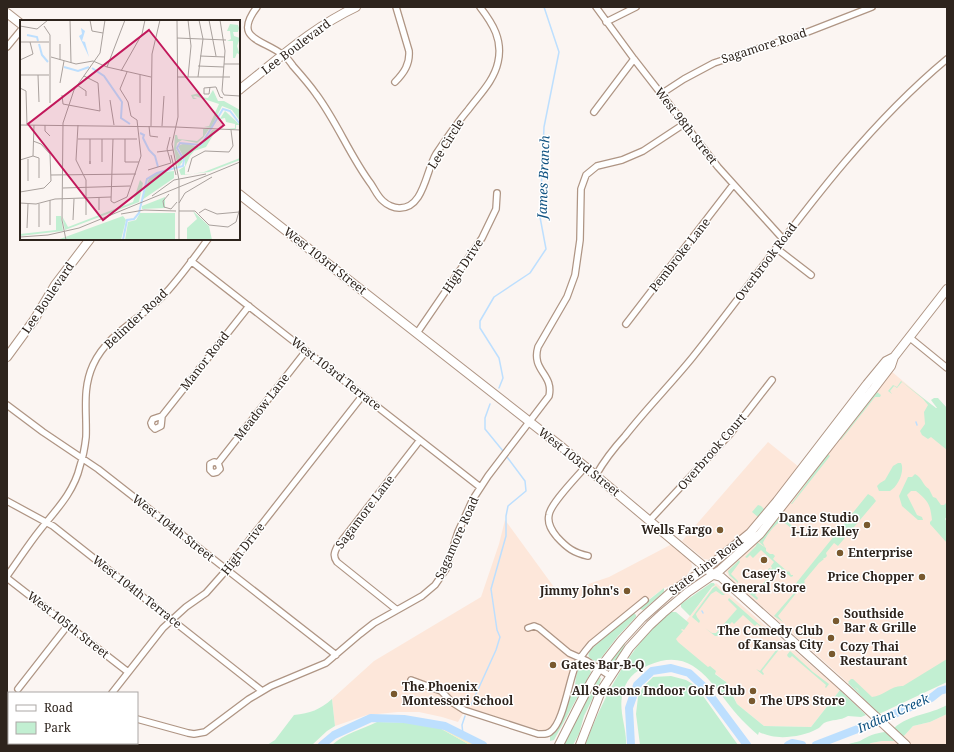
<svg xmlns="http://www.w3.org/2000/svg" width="954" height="752" font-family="'Noto Serif',serif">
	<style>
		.built { fill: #fde7da }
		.green { fill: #c2efd2 }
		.sand { fill: #f7edc7 }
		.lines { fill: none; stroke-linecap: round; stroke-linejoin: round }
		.stream { stroke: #bddffe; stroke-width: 1.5 }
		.river { stroke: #bddffe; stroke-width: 8 }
		.street-casing { stroke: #af9584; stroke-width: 8 }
		.secondary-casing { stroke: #af9584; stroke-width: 10 }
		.highway-casing { stroke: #af8481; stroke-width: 12 }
		.street { stroke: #fff; stroke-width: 5.5 }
		.secondary { stroke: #fff; stroke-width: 8 }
		.highway { stroke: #f5b8b7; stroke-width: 10 }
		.poi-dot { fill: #78592e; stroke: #fff; stroke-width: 1.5 }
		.labels { text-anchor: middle; stroke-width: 3; stroke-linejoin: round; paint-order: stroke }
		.street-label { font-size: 12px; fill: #2e241d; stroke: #fff }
		.poi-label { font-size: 12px; font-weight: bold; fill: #2e241d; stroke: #fff; text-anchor: end }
		.water-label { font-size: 13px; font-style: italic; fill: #115382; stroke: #fff }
		.inset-river { fill: none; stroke: #bddffe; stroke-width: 2 }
		.inset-road { fill: none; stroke: #a9a19d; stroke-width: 1 }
		.view { fill: #c2185b; fill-opacity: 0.15; stroke: #c2185b; stroke-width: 2 }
		.inset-edge { fill: none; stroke: #2e241d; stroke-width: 2 }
	</style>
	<rect width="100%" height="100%" fill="#fbf5f2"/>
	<path class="built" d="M891 371 936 409 947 430V516L938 527 947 537V663L870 706 856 690 731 579 726 572 727 568Z
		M768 442 799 467 769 506 747 531 711 560 704 559 682 541Z
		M505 520 559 594 609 577 672 544 691 561 692 567 687 575 672 586 664 588 644 603 640 600 583 647 574 661 564 698 551 727 547 730H539L467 707 458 722 442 717 419 712H398L367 715 335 726 332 699 374 661 481 597 499 544Z
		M716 583 840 690 811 727 764 726 737 704 731 690 725 681 671 640Z
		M947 714V745H912L903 737 913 726 930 722Z
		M882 741H896L901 745H868L871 743Z"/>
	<path class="green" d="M901 381 936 408H937L931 400 934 398H938L947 408V450L931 437 928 439 922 435 920 431 925 424 924 412 928 405 923 399 902 382 897 388 894 386 890 391 892 394 888 391 893 385 897 387Z
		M877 392 881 395 880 397H875L841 440H840Z
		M828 454 830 456 792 504H791Z
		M898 463H901C905 471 898 487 890 491H879L877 486 880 483 885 480 893 466Z
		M915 474C922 477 923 486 929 489L933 497 936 498 941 505H944L947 502V516L945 519 947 522V543L930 524V522L932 520C930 504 929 502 916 491H911L907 495 917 515 922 517 923 520H918L902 506 899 496 908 477H912Z
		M868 494 873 497 876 501 838 546 834 543 826 553 827 556 825 558H823L824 559 819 563 804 581 805 582 778 616 783 622 774 616 800 586 795 585 797 582Z
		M758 505 761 506 765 510 758 517 752 512Z
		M781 516 797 530 795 531C792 529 786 523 782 522 776 521 765 538 763 543L765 547 758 541Z
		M757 542 766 548V551L770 554H773L775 556 773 559 788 572 789 571 791 575H793V576L791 577 779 567 755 595 758 598 757 600 744 589 747 588 754 594 772 573 768 570 769 568 771 569 772 568 771 566 774 562 761 550 753 558 750 555 747 558 745 557 756 546Z
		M739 560 740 562 731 574 738 581V583L729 575 728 571Z
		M711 583H714L715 585 712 587 690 616 681 607V604Z
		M716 586 725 595H722L716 591 711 594 696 614 697 617 700 621 699 623 692 617 713 588Z
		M664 588V592L643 610 640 609V607Z
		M729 598 762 627 766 632 757 624 755 626 743 615 734 624 732 622 718 636H715L705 628 712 633H716L737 609 728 600Z
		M633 612 636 615V617L618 636 601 658 596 661C578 656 597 645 604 638L605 636Z
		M671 612H676L689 623 684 630 682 629 681 630 683 631 676 639 678 642 708 667 710 666 716 671 715 674 726 682 737 704 764 726 811 727 840 690 866 715 861 717 848 716C840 721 832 719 824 723 821 725 820 728 817 729 805 736 784 739 771 736 767 735 763 734 759 732L758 735C752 730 747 725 742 720 714 691 697 644 649 665 634 671 625 680 622 696 619 713 627 729 626 745H585C604 697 629 645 671 612Z
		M623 643 625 644 617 661 609 666 607 664Z
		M780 643 785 647 784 648 781 647 762 671 764 674 763 675 756 669 760 671 780 645Z
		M790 651 813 672 829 684 826 688 825 687 826 685 792 656 790 658 788 657 787 655Z
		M947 659V682L879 714 848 683H851L859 691 858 689 848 682 851 679H853L872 697C883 696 892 685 903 686Z
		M582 665 589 667 591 672 590 674 554 740 550 741V735C561 724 568 707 571 692L574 691C576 682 575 671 582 665Z
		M671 676 686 680 696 686 738 745H640L636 714 638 697 643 687 653 677Z
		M598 677 601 678 600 683 584 716 579 734 573 745 564 744 585 699Z
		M332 699 335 726 327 731 312 745H267L275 740 294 715C310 713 320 710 332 699Z
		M947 705V714L930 722 913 726 903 737 894 728C910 714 929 715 947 705Z
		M377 722 423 723 438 727 470 745H332C343 734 363 729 377 722Z
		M885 732 896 741H882L871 743 868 745H847C852 742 855 743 860 741 868 736 875 733 885 732Z
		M38 743H89L97 745H46Z"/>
	<path class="sand" d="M438 727 451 730 480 745H470Z"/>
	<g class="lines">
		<path class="stream" d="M499 388 503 378 499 358 480 328V321L494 297 530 273 546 249 540 217 544 127 559 52 544 7
			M490 404 485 418V429L503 451
			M916 422 917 425
			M702 611 703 613
			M471 705 496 650 500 637 497 630 491 589 506 536V516L508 506 526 491 525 481 507 457
			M463 735 462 725 465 716"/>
		<path class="river" d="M322 745 334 735 371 718 404 719 445 726 483 745
			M631 745 629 708 637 685 652 671 671 668 689 673 703 686 747 745
			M788 745 792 743 802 745
			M816 745 855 730 869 725 931 698 940 691 947 689"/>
		<defs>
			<path id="street" d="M257 7C232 40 263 39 283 55 287 57 290 62 293 66 301 75 309 84 316 94 337 122 350 156 371 184 375 190 378 197 383 201 387 205 394 208 399 208 424 209 426 170 436 154 446 139 456 124 468 110 479 95 494 81 498 62 503 40 493 24 480 7
				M596 7 634 59 718 167 783 239
				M606 22 636 7
				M7 47 21 30
				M395 82C404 73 410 64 409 51L396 7
				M661 94 684 79 714 63 800 35 872 7
				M594 112 634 59
				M776 248 811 275
				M191 261 480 487
				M626 324 733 185
				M417 333 482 238 496 209 497 193
				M909 337 947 368
				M7 405 43 432 98 469 336 655
				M162 416 161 426 155 429 152 426 151 423 153 419 162 416 249 306
				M218 463 220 469 217 472 213 473 210 470V464L214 462 218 463 306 351
				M586 466C577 477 550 504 549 515 547 524 552 531 557 537 567 548 574 553 588 556
				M596 475C604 461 614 448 625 436 646 409 670 385 692 358 774 256 845 144 947 59
				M7 501 53 526 262 691
				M650 520 730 434 772 380
				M7 576C18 561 28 545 40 530 56 510 74 492 80 466 83 457 85 446 86 437 87 412 82 389 93 365 107 334 140 319 163 296 180 278 194 258 208 239
				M7 578 128 672
				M397 610 337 562C333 556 334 553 337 547L420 440
				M528 628 534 626 539 628 569 653 587 661 610 676
				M411 680 441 691 453 703 464 710 538 734C542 734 546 735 550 732 563 724 569 681 575 667 579 658 585 651 591 644L645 600
				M18 689 68 625
				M112 693 163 628 186 607 206 593 222 575 363 395
				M137 719 188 733 194 734 205 732 249 699 271 686 326 663 360 634 374 623 422 596 435 585 446 569 458 532 473 499 488 476 549 396C554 374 531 371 538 347L567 297 575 275 580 240 581 189 586 175 597 166 622 160 643 151 684 124"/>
			<path id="secondary" d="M7 13 21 24
				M239 90C276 61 313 27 356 7
				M239 194 563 448 714 575 721 577 846 689 906 745
				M7 357 34 320 55 285 90 239
				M559 745 591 682 599 669 621 641 642 618 670 593 707 568 750 533 777 501 867 384 886 361 894 357
				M580 745 601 691 629 648 650 625 663 613 688 592 720 570 760 534 875 387 891 366 894 357 947 289"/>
			<path id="highway" d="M7 744 10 745"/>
		</defs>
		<use href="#street" class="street-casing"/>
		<use href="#secondary" class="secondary-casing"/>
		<use href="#highway" class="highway-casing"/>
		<use href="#street" class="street"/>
		<use href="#secondary" class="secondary"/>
		<use href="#highway" class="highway"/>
	</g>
	<g class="poi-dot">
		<circle cx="867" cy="525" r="4"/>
		<circle cx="720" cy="530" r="4"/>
		<circle cx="840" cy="553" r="4"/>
		<circle cx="764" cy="560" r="4"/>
		<circle cx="922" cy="577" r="4"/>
		<circle cx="627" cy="591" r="4"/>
		<circle cx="836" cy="621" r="4"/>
		<circle cx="831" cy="638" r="4"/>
		<circle cx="832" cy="654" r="4"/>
		<circle cx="553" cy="665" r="4"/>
		<circle cx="753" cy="691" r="4"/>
		<circle cx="394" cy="694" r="4"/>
		<circle cx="752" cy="701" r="4"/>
	</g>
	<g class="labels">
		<g class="street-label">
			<text transform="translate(764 46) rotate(-18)" y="4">Sagamore Road</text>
			<text transform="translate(296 47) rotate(-37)" y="4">Lee Boulevard</text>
			<text transform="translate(686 126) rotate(52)" y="4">West 98th Street</text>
			<text transform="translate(446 144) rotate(-58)" y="4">Lee Circle</text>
			<text transform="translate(680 255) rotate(-52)" y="4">Pembroke Lane</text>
			<text transform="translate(325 261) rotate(38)" y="4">West 103rd Street</text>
			<text transform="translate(766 262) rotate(-53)" y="4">Overbrook Road</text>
			<text transform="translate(463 266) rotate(-56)" y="4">High Drive</text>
			<text transform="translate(48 298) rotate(-56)" y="4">Lee Boulevard</text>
			<text transform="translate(136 319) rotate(-43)" y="4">Belinder Road</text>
			<text transform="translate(205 361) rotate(-52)" y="4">Manor Road</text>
			<text transform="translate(336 374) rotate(38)" y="4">West 103rd Terrace</text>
			<text transform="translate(262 407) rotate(-52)" y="4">Meadow Lane</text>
			<text transform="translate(712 452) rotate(-49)" y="4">Overbrook Court</text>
			<text transform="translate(579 462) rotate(39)" y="4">West 103rd Street</text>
			<text transform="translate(365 512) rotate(-53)" y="4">Sagamore Lane</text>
			<text transform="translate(173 528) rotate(38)" y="4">West 104th Street</text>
			<text transform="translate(457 538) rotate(-66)" y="4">Sagamore Road</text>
			<text transform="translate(243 549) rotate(-52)" y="4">High Drive</text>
			<text transform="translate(706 566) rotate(-37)" y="4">State Line Road</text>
			<text transform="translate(137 592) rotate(38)" y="4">West 104th Terrace</text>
			<text transform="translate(68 625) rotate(38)" y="4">West 105th Street</text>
		</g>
		<g class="poi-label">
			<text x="859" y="522">Dance Studio<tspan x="859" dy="14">I-Liz Kelley</tspan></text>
			<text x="712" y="534">Wells Fargo</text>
			<text x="848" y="557" text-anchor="start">Enterprise</text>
			<text x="764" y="578" text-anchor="middle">Casey's<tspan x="764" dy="14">General Store</tspan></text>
			<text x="914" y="581">Price Chopper</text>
			<text x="619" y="595">Jimmy John's</text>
			<text x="844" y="618" text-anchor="start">Southside<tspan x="844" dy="14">Bar &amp; Grille</tspan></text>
			<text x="823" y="635">The Comedy Club<tspan x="823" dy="14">of Kansas City</tspan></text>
			<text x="840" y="651" text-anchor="start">Cozy Thai<tspan x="840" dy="14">Restaurant</tspan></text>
			<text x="561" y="669" text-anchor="start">Gates Bar-B-Q</text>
			<text x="402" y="691" text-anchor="start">The Phoenix<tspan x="402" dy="14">Montessori School</tspan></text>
			<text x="745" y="695">All Seasons Indoor Golf Club</text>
			<text x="760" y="705" text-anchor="start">The UPS Store</text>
		</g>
		<g class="water-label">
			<text transform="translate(543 177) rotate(-88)" y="5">James Branch</text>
			<text transform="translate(893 713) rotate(-24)" y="5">Indian Creek</text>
		</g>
	</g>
	<g transform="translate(20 20)">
		<rect width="220" height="220" fill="#fbf5f2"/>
		<path d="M210 4 218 5 219 8 218 12H213L214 16 220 18 217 26 220 35 217 33 215 38H213V21H207L211 19 210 11H207ZM193 70 198 81H204L220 90V101L212 90 202 86 191 108 184 107 189 106 199 84 175 76 173 77 177 79H173L171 75 180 73V77L188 78ZM205 91 220 105H216V109H205L215 108V104L206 102 205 98 200 99 194 108ZM183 109H189L183 118 177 123 162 120 157 123 156 129 163 141 158 148 154 129 155 115H157L158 119 177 121 183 116ZM192 110H196L186 127 174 131 170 136 165 147V155L184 152 220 138V140L189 152 161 155 159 150 165 146V140L158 126 165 123 178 127 182 125ZM154 151V158L122 180 129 158 136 153ZM120 160 123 163 119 182 45 210 42 196 48 207 113 182ZM145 177V188L122 189V186ZM173 191 189 206 192 220H167V208L177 199ZM120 193H155V220H105L108 202 116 200ZM36 196H41L43 211 0 216V214L36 210ZM103 196 106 200 101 220H37Z" fill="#c2efd2"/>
		<path d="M61 8 65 11 62 21 65 22 69 37 59 16 62 14Z" fill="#bddffe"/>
		<path class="inset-river" d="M7 15 17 17 18 21M19 24 22 35 28 42M44 47 58 51 69 47M72 48 84 56 102 82 101 98 110 104M120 113 124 115 123 118 129 130 135 136 138 147M103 220 107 200 114 199 119 193 127 159 137 153 163 146 164 140 157 128 160 123 181 125 203 89 210 91 220 104"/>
		<path class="inset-road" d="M50 0 51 43M70 0 72 11 83 13M157 0 158 97 152 124 159 160V220M189 0 196 36M200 0 205 31 202 71M0 6 17 9 28 0M24 6 30 15V83M157 18 206 20M0 22H29M180 36 205 37M31 37 56 44 73 41 87 47 131 57M0 40 13 34 10 22M40 40V24M204 44H219M178 46 204 47M87 47 105 0M101 51 122 14 125 0M0 55H29M18 55 19 82M120 55V83M157 57H210M168 57 171 26 168 0M178 57 183 19 179 0M40 63 44 41M57 65 66 71V76M190 67 189 74H184V68L195 67H196L200 77 203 78M0 68 6 71 7 105M202 71 204 75 220 76M42 75 43 84 80 91 78 63 64 56M90 80 94 105M0 105 156 107M25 105V111L30 116M58 105 56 140 66 160V195M129 106 130 116 138 117M131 106 132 34 140 0M142 106 144 76M156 107 220 110M58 119H117M82 119V142M93 119 91 181 94 183 107 177 121 136 117 100 111 96 108 82 100 69 107 52M105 119V142H119M185 131 209 132 213 126 211 110M137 132 153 130M151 135 156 155M13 136 14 105M13 136 19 138V158M0 140 13 136M70 141V144V119M128 150 151 143 147 129 150 117M168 152 172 138 185 131M31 155 116 154M8 161V139M43 168 110 166M0 172 24 168 31 161 30 134 21 124 13 121M149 174 143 181 144 187 151 189 157 182M132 176 154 160 186 154M0 183 16 184 35 179 91 177M159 183 165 173 192 157M79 190V177M159 191H175L189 205 208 207 216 202 220 188M179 193 185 189 197 194 219 192M101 194 124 190 156 191M53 200 54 179M30 205V180M19 207V184M7 208 8 184M0 217 28 215 59 208 220 142M46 220 42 200 43 103 54 70 80 33 85 0"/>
		<path class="view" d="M129 10 204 105 83 200 8 104Z"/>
		<rect width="220" height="220" class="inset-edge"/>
	</g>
	<rect width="954" height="752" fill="none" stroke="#2e241d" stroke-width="16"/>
	<rect x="8" y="692" width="130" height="52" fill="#ffffff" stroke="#aba7a5"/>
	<rect x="16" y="705" width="20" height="6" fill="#ffffff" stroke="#aba7a5"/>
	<text x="44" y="712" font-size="12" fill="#2e241d">Road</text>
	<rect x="16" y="722" width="20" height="12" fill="#c2efd2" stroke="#aba7a5"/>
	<text x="44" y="732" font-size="12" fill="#2e241d">Park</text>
</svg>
